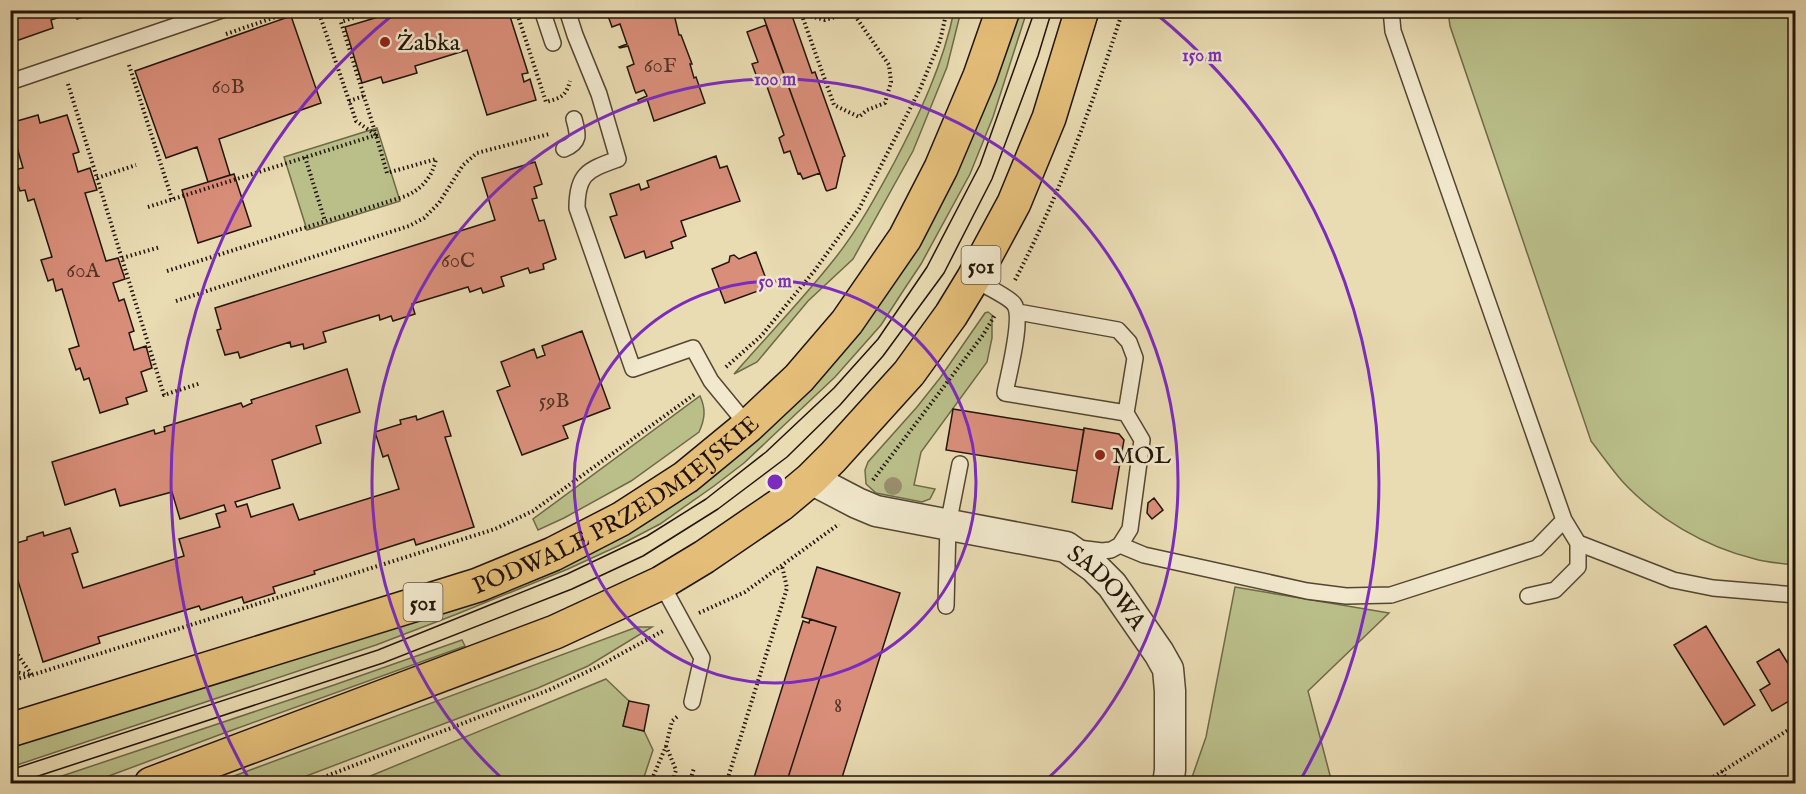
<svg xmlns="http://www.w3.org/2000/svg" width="1806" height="794" font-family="'IM FELL English',serif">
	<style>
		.green { fill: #babf8a; stroke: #6e6a49; stroke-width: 1.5 }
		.building { fill: #d98e7a; stroke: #221508; stroke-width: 1.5 }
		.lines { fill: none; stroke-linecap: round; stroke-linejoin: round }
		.service-casing { stroke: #544632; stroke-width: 18 }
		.minor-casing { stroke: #544632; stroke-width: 33 }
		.primary-casing { stroke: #221508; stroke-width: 36 }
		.path { stroke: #221508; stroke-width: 4; stroke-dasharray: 1.5 3; stroke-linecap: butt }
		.service { stroke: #f1e8cd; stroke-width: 15 }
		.minor { stroke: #f1e8cd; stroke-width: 30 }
		.primary { stroke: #e4be79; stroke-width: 33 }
		.tram { stroke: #221508; stroke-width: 1.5 }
		.tree { fill: #998f6e }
		.ring { fill: none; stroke: #7b2cbf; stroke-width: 3 }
		.poi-dot { fill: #8f2418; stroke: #f1e8cd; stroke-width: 2 }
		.labels { text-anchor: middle; stroke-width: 5; stroke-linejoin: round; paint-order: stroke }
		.number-label { font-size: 21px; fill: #503324 }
		.shield { fill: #f1e8cd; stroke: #605443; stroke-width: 1.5 }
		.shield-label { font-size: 22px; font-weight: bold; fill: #221508 }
		.poi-label { font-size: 24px; fill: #221508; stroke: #f1e8cd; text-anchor: start }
		.street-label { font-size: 24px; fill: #221508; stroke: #f1e8cd }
		.centre { fill: #7b2cbf; stroke: #f1e8cd; stroke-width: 3 }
		.ring-label { font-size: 18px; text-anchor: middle; font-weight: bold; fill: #7b2cbf; stroke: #f1e8cd; stroke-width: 5; stroke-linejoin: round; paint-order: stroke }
	</style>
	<rect width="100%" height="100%" fill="#e9dbb2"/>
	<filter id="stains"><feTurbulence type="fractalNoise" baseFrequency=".00333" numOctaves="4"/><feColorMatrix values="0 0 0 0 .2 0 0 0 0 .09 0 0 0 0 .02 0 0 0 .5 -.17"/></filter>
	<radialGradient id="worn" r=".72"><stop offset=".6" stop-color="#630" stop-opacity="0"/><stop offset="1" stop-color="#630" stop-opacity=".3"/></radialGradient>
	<path class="green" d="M954 11H961L947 67 913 151 853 259 808 301 757 362 734 374C768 335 804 298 836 257 859 228 876 196 894 163 919 115 943 65 954 11Z
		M1020 11H1027L993 117 970 174 921 264 903 291 881 325 835 377 744 463 714 486 660 524 618 546 568 569 457 614 376 645 11 767 10 743 444 611 797 398 1016 21Z
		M1448 11H1795V565C1782 563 1768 563 1755 559 1705 547 1656 518 1622 481 1611 468 1601 454 1591 441L1450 26Z
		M377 128 400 201 307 230 284 157Z
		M988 312 992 315V338L987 362 921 452 914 485 935 489 930 499 922 502 876 493 866 484 865 470 868 462 917 407 940 378 985 313Z
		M700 396C706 409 705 419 699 432L631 481 564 518 538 530 533 519Z
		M1235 587 1389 613 1308 691 1332 783H1190L1206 737Z
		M637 627H652L588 666 538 688 288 783H215Z
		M462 640 465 646 227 732 90 783H41L334 685Z
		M606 679 629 701 623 726 644 731 653 750 642 783 351 784Z"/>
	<path class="building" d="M10 10H101V11L77 19 74 12 51 20 53 28 13 42 10 35Z
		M408 10H508L528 73 522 74 524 82 530 79 536 100 487 115 467 50 415 66 417 73 383 83 381 77 362 83 345 27 398 11 400 17 409 14Z
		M614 10H673L679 35H681L692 64H690L694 78 696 77 705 103 654 121 647 99 639 103 638 100 647 96 644 90 636 93 635 91 627 67 634 64 628 46 620 48 619 47 627 44 620 24 612 27 607 13Z
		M761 10H790L812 73 815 72 845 156 843 157 836 188 827 191 826 190Z
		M291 16 321 103 219 139 230 175 208 182 197 147 166 158 135 71Z
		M766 25 820 173 803 179 800 173 798 174 790 151 784 153 779 138 784 135 764 78 758 80 752 64 758 62 747 32Z
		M38 115 40 123 67 115 79 152 73 154 78 172 90 168 97 190 85 193 106 261 118 258 125 279 113 283 119 301 124 299 134 331 129 333 134 350 146 346 152 368 141 372 147 391 126 398 128 404 100 413 89 378 84 380 80 368 76 370 69 349 79 346 62 289 56 291 53 279 48 281 41 260 52 257 34 199 28 201 25 190 20 191 13 170 23 168 10 123Z
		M716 156 720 168 727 166 740 201 681 221 686 236 671 242 673 248 646 258 644 251 625 258 610 217 617 215 610 194 639 184 641 190 649 187 647 181Z
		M535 162 542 184 534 187 537 198 532 199 539 221 544 220 556 259 543 264 544 269 530 273 528 268 501 277 504 286 483 293 481 288 470 292 468 287 412 304 415 314 393 321 391 316 380 320 379 315 323 332 326 342 304 349 303 344 291 347 290 342 240 358 238 352 225 355 217 330 221 329 215 308 495 220 482 178Z
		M234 174 251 226 198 243 182 190Z
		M756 252 769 287 725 303 712 269 729 262 730 256 734 255 739 259Z
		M582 331 610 408 563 426 568 438 522 455 497 391 510 386 501 362 534 349 537 358 545 355 542 346Z
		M347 369 360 412 316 426 321 443 272 460 280 488 235 502 237 507 247 504 251 517 293 504 299 520 399 489 388 455 383 457 375 432 401 424 400 420 416 416 417 420 443 411 451 436 445 437 474 527 416 545 414 539 314 571 315 574 273 587 275 593 244 603 242 597 201 610 199 606 98 637 100 643 43 662 15 571 10 572V545L27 540V537L43 532 44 536 70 528 78 552 72 554 83 588 184 556 179 539 220 527 216 514 226 511 224 505 180 519 172 492 120 506 115 489 65 505 52 462 154 430 155 434 165 431 164 427 241 403 243 407 252 403 251 400Z
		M953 409 1084 430 1077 471 946 450Z
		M1084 428 1119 434 1124 440 1112 509 1072 502Z
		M1154 498 1163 510 1152 519 1147 513 1148 503Z
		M817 567 900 593 840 784H786L836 627 802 617Z
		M810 619 836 627 786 784H752L803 621 809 623Z
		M1706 626 1755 705 1724 725 1674 645Z
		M1779 649 1792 670 1796 668V697L1772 711 1760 690 1770 684 1757 662Z
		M629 701 649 705 644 731 623 726Z"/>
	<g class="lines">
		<defs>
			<path id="service" d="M542 10 553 43
				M567 10 575 35 599 94 618 159C588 170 577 173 577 208L633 369 693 348 711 381 748 426
				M1391 10 1393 31 1564 520 1578 543V567L1555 590 1528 596
				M10 82 222 10
				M564 149C581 142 578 134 574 119
				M973 279C982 284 1009 297 1014 304 1024 317 1008 376 1005 393L1126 413
				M1018 312 1118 330 1129 342 1135 358 1126 413 1142 440 1130 529 1120 545 1111 550 1102 551 1078 548
				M1578 543 1673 580 1713 588 1796 595
				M1120 545 1144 555 1307 591 1346 596 1391 595 1537 548 1564 520
				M661 583 702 658 692 702
				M946 606 948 525 960 464"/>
			<g id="minor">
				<path id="s1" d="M811 479 857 503 876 511 1066 547 1094 567 1112 585 1159 653 1168 669 1170 691V770L1168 784"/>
			</g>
			<g id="primary">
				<path id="s2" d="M10 730 478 585 553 554 621 519 686 477 748 426 799 378 847 322 905 238 941 168 980 76 1003 10"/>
				<path d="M151 784 555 632 661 583 704 557 780 505 811 479 833 457 909 373 951 315 973 279 1014 203 1049 118 1082 10"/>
			</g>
		</defs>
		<use href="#service" class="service-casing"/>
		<use href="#minor" class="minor-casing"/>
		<use href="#primary" class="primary-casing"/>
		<path class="path" d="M516 10 546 102C561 98 566 96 570 81
			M800 10 834 105 859 117 867 110 885 103 891 82 889 65 851 10
			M802 14 825 20 852 12
			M226 34 296 10
			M129 65 172 199
			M68 84 164 395 201 383
			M349 101 364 96
			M305 157 325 221
			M97 178 136 165
			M148 207 376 135 341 22 375 10
			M122 258 160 247
			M167 271 406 196C423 188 432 177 436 159L387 173 376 135 356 121 318 10
			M1015 280C1060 194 1093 103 1123 10
			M176 301 409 226 424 218 439 203 463 165 477 153 549 134
			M726 367 761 336 815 270 859 209 920 89 940 41 947 10
			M873 480 983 335 995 315
			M699 613 745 592 839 524
			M10 644 32 675 10 681
			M10 671 32 675 495 529 533 511 695 394
			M666 746 676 770 672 784
			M1722 771 1729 784
			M306 784 549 690 597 667 663 631
			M650 784 666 746 672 721 678 716
			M689 784 694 768
			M726 784 787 588 782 566
			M1702 784 1796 725"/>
		<use href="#service" class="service"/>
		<use href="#minor" class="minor"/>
		<use href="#primary" class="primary"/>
		<path class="tram" d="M10 770 378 650 567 574 647 536 706 499 766 452 834 388 878 339 927 267 980 165 1035 10
			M14 784 383 663 572 589 643 556 718 509 787 457 840 405 883 356 944 273 992 179 1038 56 1052 10"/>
	</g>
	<circle class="tree" cx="893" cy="486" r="9"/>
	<g class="ring">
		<circle cx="775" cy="482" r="201"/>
		<path d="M505 781A403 403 0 1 1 1045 781"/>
		<path d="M249 779A604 604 0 0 1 395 13M1155 13A604 604 0 0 1 1301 779"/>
	</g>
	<g class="poi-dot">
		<circle cx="385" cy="42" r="6"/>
		<circle cx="1100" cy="455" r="6"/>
	</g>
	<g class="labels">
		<g class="number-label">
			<text x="660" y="72">60F</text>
			<text x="228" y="93">60B</text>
			<text x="458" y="267">60C</text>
			<text x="83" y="277">60A</text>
			<text x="554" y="407">59B</text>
			<text x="838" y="712">8</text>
		</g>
		<g class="shield">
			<rect x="961.5" y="246" width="39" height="38" rx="4.5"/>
			<rect x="403.5" y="583" width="39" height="38" rx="4.5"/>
		</g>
		<g class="shield-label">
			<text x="981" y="273">501</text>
			<text x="423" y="610">501</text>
		</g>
		<g class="poi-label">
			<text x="397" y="50">Żabka</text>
			<text x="1112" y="463">MOL</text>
		</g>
		<g class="street-label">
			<text dy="8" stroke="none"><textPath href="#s2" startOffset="650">PODWALE PRZEDMIEJSKIE</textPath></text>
			<text dy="8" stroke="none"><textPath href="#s1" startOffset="324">SADOWA</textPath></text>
		</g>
	</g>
	<circle cx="775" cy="482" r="9" class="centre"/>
	<g class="ring-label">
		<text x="1202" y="61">150 m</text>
		<text x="775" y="85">100 m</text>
		<text x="775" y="287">50 m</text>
	</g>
	<rect width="1806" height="794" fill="none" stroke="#e9dbb2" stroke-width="36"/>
	<rect x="12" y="12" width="1782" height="770" fill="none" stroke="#221508" stroke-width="3"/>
	<rect x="18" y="18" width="1770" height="758" fill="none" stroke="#221508" stroke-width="1.5"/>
	<rect width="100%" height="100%" filter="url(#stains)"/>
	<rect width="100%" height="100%" fill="url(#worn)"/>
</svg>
